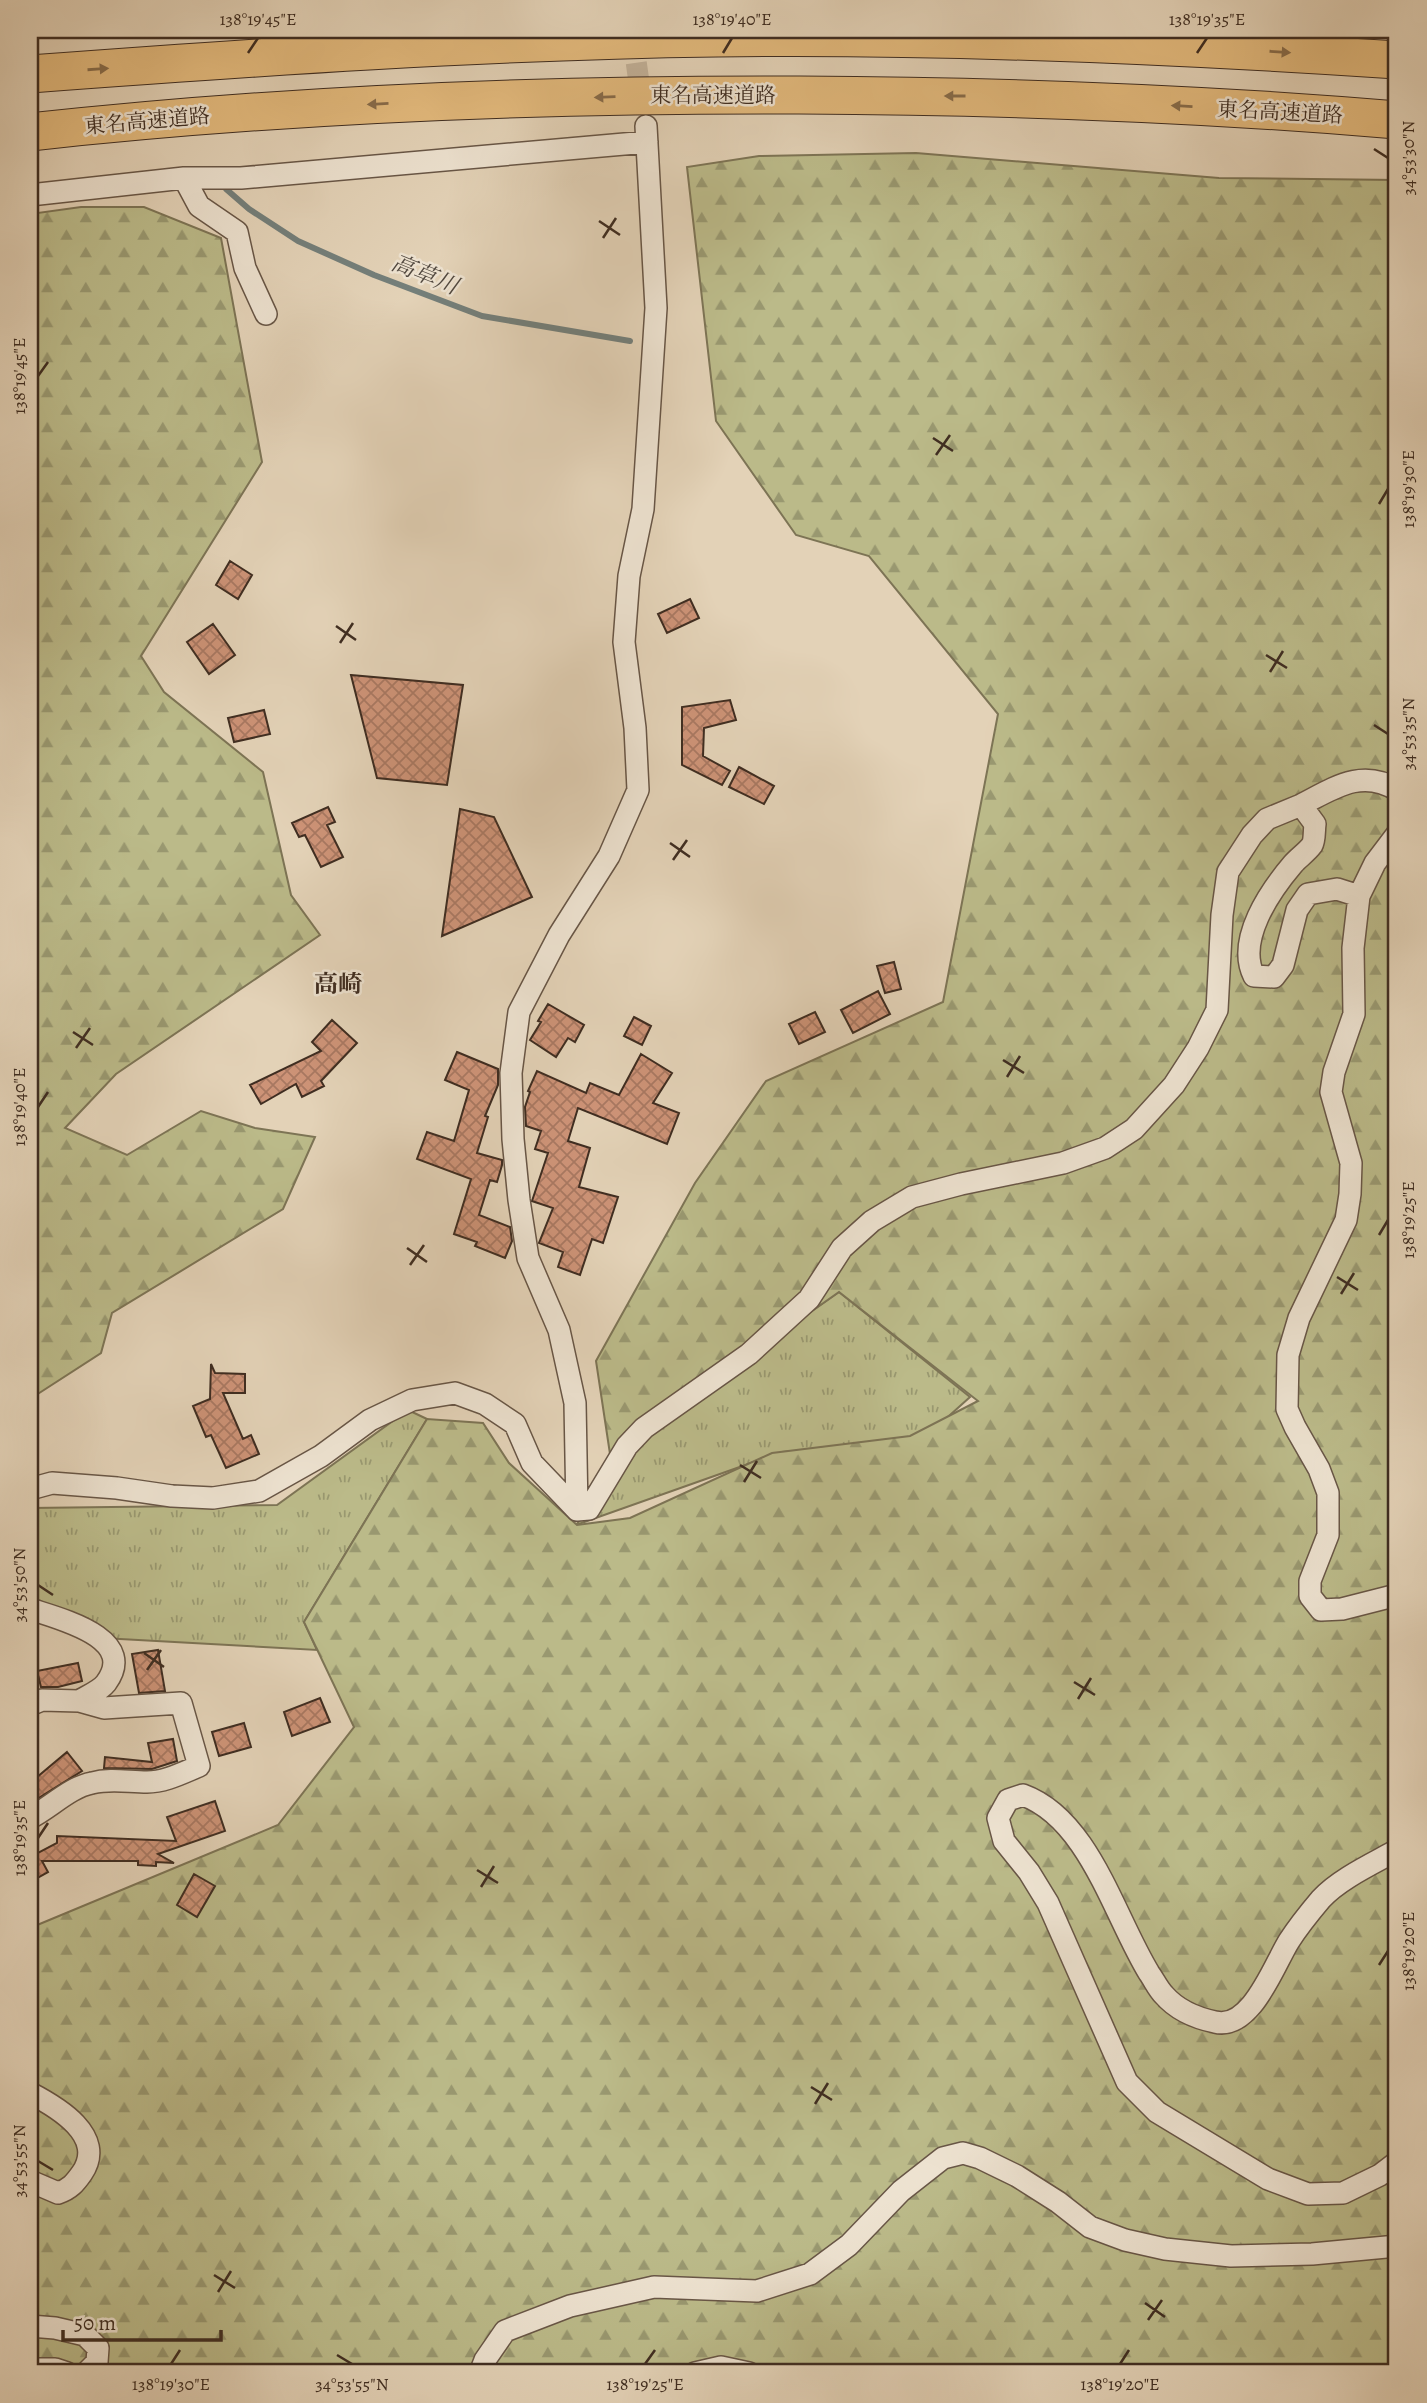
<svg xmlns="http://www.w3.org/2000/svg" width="1427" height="2403" font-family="Alegreya,'Noto Serif JP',serif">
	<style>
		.grass { fill: url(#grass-tufts); stroke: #7d7455; stroke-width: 2 }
		.forest { fill: url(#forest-firs); stroke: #7d7455; stroke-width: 2 }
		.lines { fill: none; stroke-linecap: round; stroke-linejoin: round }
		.stream { stroke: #747f7a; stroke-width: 6 }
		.building { fill: url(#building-cross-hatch); stroke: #3f2d21; stroke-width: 2 }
		.minor-tunnel { stroke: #c2b199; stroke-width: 21; stroke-dasharray: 21 10; stroke-linecap: butt }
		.minor-casing { stroke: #685646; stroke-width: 24 }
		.motorway-casing { stroke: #3f2d21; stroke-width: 39 }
		.minor { stroke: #ede2d0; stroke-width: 21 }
		.motorway { stroke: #e2b97c; stroke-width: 37 }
		.oneway { fill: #886c4a }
		.ticks { fill: none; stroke: #3f2d21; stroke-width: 2.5 }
		.labels { text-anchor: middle; stroke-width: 5; stroke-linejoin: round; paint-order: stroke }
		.street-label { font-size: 21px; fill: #3f2d21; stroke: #ede2d0 }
		.water-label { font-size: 23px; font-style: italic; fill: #51483f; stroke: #ede2d0 }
		.quarter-label { font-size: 24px; font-weight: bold; fill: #3f2d21; stroke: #ede2d0 }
		.neatline { fill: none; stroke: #3f2d21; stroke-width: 2.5 }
		.ticks-label { font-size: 18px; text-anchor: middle; fill: #3f2d21 }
	</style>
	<defs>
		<pattern id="grass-tufts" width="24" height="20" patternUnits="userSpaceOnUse" patternTransform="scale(1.75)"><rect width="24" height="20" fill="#bbba89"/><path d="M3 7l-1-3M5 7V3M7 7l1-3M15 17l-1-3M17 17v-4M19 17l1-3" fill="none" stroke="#999870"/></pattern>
		<pattern id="forest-firs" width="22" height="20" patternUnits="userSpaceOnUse" patternTransform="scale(1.75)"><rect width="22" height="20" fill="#bbba89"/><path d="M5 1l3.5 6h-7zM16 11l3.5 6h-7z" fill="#999870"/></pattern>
		<pattern id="building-cross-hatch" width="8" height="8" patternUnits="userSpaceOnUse" patternTransform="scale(1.75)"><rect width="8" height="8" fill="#cd9377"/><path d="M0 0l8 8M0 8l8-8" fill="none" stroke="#a87861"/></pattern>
	</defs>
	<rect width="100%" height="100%" fill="#e3d2b7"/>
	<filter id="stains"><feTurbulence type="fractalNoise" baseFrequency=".00286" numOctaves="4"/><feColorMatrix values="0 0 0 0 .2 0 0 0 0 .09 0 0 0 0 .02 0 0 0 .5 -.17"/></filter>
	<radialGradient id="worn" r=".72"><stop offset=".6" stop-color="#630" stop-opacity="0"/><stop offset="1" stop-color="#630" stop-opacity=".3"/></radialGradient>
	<path class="grass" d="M839 1292 970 1397 920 1442 782 1452 576 1525 667 1411Z
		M408 1410 427 1419 304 1622 317 1650 102 1638 30 1610V1508L277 1505Z"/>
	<path class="forest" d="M916 153 1219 178 1397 180V2373H30V1928L278 1825 354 1727 304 1622 427 1419 483 1423 509 1463 577 1525 630 1518 772 1453 910 1436 978 1401 839 1292 610 1454 596 1361 695 1183 766 1081 943 1002 998 714 869 556 796 535 716 421 687 167 759 156Z
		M81 207H144L221 238 262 462 141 656 164 692 263 772 291 895 320 935 116 1074 65 1128 127 1155 201 1111 255 1128 315 1137 283 1209 112 1313 101 1353 30 1399V214Z"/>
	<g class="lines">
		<path class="stream" d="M226 189 249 209 298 241 374 275 482 316 630 341"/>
	</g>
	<path class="building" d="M230 561 252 575 238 599 216 585Z
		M690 599 699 618 667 633 658 614Z
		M213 624 235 655 209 674 187 642Z
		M351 675 463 685 447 785 377 778Z
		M730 700 736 720 704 728 703 756 730 771 722 785 682 765V707Z
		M264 710 270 734 234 742 228 718Z
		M739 767 774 786 764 804 729 787Z
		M328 807 335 822 327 825 343 857 321 867 305 835 299 837 292 823Z
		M460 809 494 817 532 897 442 936Z
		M894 962 901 989 885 993 877 966Z
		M878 991 890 1014 853 1033 841 1010Z
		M548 1004 584 1025 575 1042 568 1038 556 1057 530 1040 541 1022 538 1021Z
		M815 1012 825 1032 799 1044 789 1024Z
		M634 1017 651 1026 642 1045 624 1036Z
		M332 1020 357 1043 321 1081 324 1086 302 1097 296 1084 261 1104 250 1085 321 1051 312 1042Z
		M457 1052 498 1069V1085L485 1116 488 1117 477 1153 502 1160V1165L497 1182 490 1180 479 1215 510 1227 512 1241 505 1258 475 1246 477 1242 454 1234 471 1179 417 1159 427 1132 454 1141 469 1090 445 1080Z
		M641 1054 672 1073 653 1103 679 1113 667 1144 578 1108 568 1141 590 1148 579 1187 618 1197 603 1243 592 1239 580 1275 558 1267 563 1252 539 1243 553 1208 532 1201 548 1153 535 1149 541 1131 526 1126 525 1107 530 1092 528 1091 537 1071 586 1093 590 1083 619 1095Z
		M211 1364 215 1373 245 1374V1393H223L243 1439 251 1435 259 1454 226 1468 211 1435 206 1437 193 1406 210 1399Z
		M158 1650 165 1691 139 1693 132 1654Z
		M78 1663 82 1681 58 1687H41L37 1671Z
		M320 1698 330 1722 292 1736 284 1712Z
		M244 1723 251 1747 219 1756 212 1732Z
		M173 1739 177 1761 152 1769 104 1768 105 1757 152 1762 148 1743Z
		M67 1752 82 1771 37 1799 30 1790V1783Z
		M215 1801 225 1831 158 1854 174 1863 156 1862V1866L138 1865V1861H42L48 1872 30 1882V1838L38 1853 57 1843V1836L176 1841 167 1817Z
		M194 1874 215 1886 197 1917 177 1905Z"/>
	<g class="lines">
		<path class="minor-tunnel" d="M632 32 642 104"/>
		<defs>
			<path id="minor" d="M184 178 199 206 237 232 245 268 266 314
				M30 195 184 178H241L647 142
				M1301 805C1334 788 1362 768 1397 790
				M1397 834 1375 863 1359 896 1353 948 1354 1014 1334 1072 1331 1092 1351 1163 1350 1194 1346 1220 1299 1318 1288 1355 1287 1409 1295 1427 1319 1469 1328 1493V1535L1310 1581V1596L1321 1610 1342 1609 1397 1595
				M30 1489 52 1483 117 1488 172 1496 213 1498 259 1491 321 1456 370 1420 412 1400 455 1393 485 1404 515 1424 532 1463 577 1510 589 1509 627 1446 644 1428 749 1354 809 1299 842 1248 872 1221 912 1197 961 1184 1063 1163 1105 1148 1134 1129 1174 1085 1198 1048 1217 1010 1222 915 1228 872 1252 835 1267 819 1301 805 1315 824C1314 830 1315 840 1312 845 1307 852 1298 858 1293 864 1270 891 1236 940 1254 976L1274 977 1283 965 1297 910 1308 894 1337 889 1359 896
				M577 1510 575 1403 559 1330 528 1258 519 1200 513 1139 511 1073 519 1012 559 935 609 856 638 790 635 728 624 642 629 576 643 509 656 308 646 126
				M30 1609C60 1619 139 1638 106 1683 100 1691 87 1696 79 1701
				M30 1705 42 1700 79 1701 104 1708 181 1703 199 1766C182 1773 165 1782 147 1782 128 1782 110 1778 92 1783 70 1787 50 1808 30 1818
				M1397 1850C1374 1863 1339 1879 1321 1899 1310 1912 1298 1927 1289 1941 1274 1965 1251 2031 1215 2022 1196 2018 1177 2010 1164 1995 1158 1989 1154 1980 1149 1973 1114 1916 1089 1819 1023 1795L1008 1800 998 1818 1004 1841 1029 1872 1048 1903 1127 2082 1157 2112 1268 2179 1308 2194 1343 2193 1380 2175 1397 2162
				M30 2093C57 2107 107 2136 82 2173 75 2183 70 2189 58 2193L30 2181
				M30 2326 55 2328 85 2335 98 2348 97 2362 86 2373
				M30 2369H55L67 2373
				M480 2373 485 2360 505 2331 570 2306 654 2287 757 2291 810 2274 849 2245 901 2191 943 2158 963 2153 980 2158 1017 2176 1058 2202 1090 2227 1125 2240 1165 2249 1231 2256 1312 2254 1397 2246
				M695 2373 721 2367 749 2373"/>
			<path id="motorway" d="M30 74C258 57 488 41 717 38 944 35 1171 45 1397 60
				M30 132C285 104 542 94 799 95 999 96 1198 103 1397 120"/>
		</defs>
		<use href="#minor" class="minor-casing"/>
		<use href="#motorway" class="motorway-casing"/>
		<use href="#minor" class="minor"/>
		<use href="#motorway" class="motorway"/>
	</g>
	<defs><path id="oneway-solid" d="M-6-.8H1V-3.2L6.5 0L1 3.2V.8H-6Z" transform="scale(1.75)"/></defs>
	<g class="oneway">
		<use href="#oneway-solid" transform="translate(1280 52) rotate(4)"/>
		<use href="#oneway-solid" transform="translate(98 69) rotate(-4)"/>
		<use href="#oneway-solid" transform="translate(955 96) rotate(-180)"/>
		<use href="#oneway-solid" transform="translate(605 97) rotate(178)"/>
		<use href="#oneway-solid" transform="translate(378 104) rotate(177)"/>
		<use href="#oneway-solid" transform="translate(1182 106) rotate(-177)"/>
	</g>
	<path class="ticks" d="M248 53 258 38M723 53 732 38M1197 53 1207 38M1374 149 1388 158M599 221 620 235M603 238 616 218M38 376 48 362M933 438 953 451M936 455 950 435M1379 504 1388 489M336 626 356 640M340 643 353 623M1266 655 1287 668M1270 672 1283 651M1374 725 1388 734M670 843 690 857M673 860 687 840M73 1032 93 1045M76 1048 90 1028M1003 1060 1024 1073M1007 1077 1020 1056M38 1107 48 1092M1379 1235 1388 1220M407 1248 427 1262M410 1265 424 1245M1337 1277 1358 1290M1341 1294 1354 1273M740 1465 761 1478M744 1482 757 1461M38 1585 53 1595M144 1653 164 1667M147 1670 161 1650M1074 1682 1095 1695M1078 1699 1091 1678M38 1838 48 1823M477 1870 498 1883M481 1887 494 1866M1379 1965 1388 1951M811 2087 832 2100M815 2104 828 2083M38 2161 53 2170M214 2275 235 2288M218 2292 231 2271M1145 2303 1165 2317M1148 2320 1162 2300M337 2355 352 2364M171 2364 180 2350M645 2364 655 2350M1120 2364 1129 2350"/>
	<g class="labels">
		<g class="street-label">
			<text x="713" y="102">東名高速道路</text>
			<text transform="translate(1280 112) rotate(3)" y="7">東名高速道路</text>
			<text transform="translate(147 121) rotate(-5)" y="7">東名高速道路</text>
		</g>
		<g class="water-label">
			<text transform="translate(425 274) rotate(22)" y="8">高草川</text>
		</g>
		<g class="quarter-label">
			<text x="338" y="992">高崎</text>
		</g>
	</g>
	<rect width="1427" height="2403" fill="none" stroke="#e3d2b7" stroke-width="77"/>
	<path d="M63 2330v10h158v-10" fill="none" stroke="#3f2d21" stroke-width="3.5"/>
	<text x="74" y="2330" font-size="21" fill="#3f2d21" stroke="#ede2d0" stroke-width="5" paint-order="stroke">50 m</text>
	<rect x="38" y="38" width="1350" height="2326" class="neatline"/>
	<g class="ticks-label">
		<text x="258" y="25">138°19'45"E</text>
		<text x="732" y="25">138°19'40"E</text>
		<text x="1207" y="25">138°19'35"E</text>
		<text transform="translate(1408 158) rotate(-90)" y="6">34°53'30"N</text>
		<text transform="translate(19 376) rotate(-90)" y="6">138°19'45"E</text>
		<text transform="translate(1408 489) rotate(-90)" y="6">138°19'30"E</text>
		<text transform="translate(1408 734) rotate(-90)" y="6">34°53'35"N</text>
		<text transform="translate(19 1107) rotate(-90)" y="6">138°19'40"E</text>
		<text transform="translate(1408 1220) rotate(-90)" y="6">138°19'25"E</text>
		<text transform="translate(19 1585) rotate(-90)" y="6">34°53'50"N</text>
		<text transform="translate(19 1838) rotate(-90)" y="6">138°19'35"E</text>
		<text transform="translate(1408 1951) rotate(-90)" y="6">138°19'20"E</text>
		<text transform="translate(19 2161) rotate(-90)" y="6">34°53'55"N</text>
		<text x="171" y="2390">138°19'30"E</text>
		<text x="352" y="2390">34°53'55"N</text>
		<text x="645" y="2390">138°19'25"E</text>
		<text x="1120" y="2390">138°19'20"E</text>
	</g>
	<rect width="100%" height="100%" filter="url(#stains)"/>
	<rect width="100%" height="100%" fill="url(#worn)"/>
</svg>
